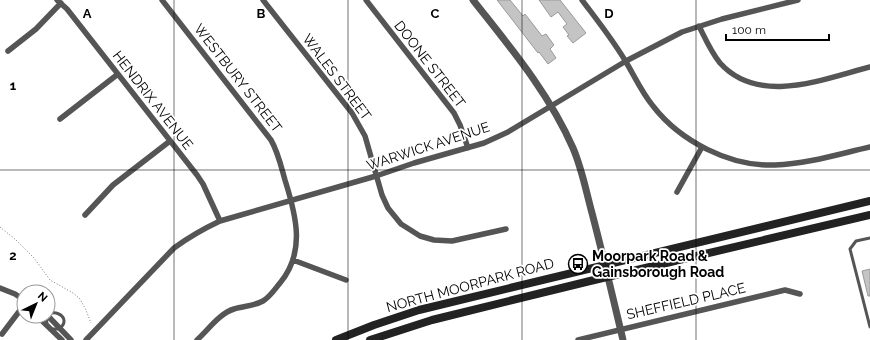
<svg xmlns="http://www.w3.org/2000/svg" width="870" height="340" font-family="Raleway,sans-serif">
	<style>
		.building { fill: #c4c4c4; stroke: #999 }
		.lines { fill: none; stroke-linecap: round; stroke-linejoin: round }
		.path { stroke: #777; stroke-width: 1; stroke-dasharray: 1 2; stroke-linecap: butt }
		.service { stroke: #555; stroke-width: 3 }
		.minor { stroke: #555; stroke-width: 5.5 }
		.tertiary { stroke: #555; stroke-width: 7 }
		.secondary { stroke: #222; stroke-width: 8 }
		.grid { fill: none; stroke: #000; stroke-width: 1; stroke-opacity: 0.55 }
		.labels { text-anchor: middle; stroke-width: 3.5; stroke-linejoin: round; paint-order: stroke }
		.street-label { font-size: 14px; fill: #000; stroke: #fff }
		.poi-label { font-size: 14px; font-weight: bold; fill: #000; stroke: #fff; text-anchor: start }
		.grid-label { font-size: 13px; text-anchor: middle; font-weight: bold; fill: #000; stroke: #fff; stroke-width: 3.5; stroke-linejoin: round; paint-order: stroke }
	</style>
	<rect width="100%" height="100%" fill="#fff"/>
	<path class="building" d="M497 0H510L523 16 525 14 542 36 546 34 554 45 550 49 556 58 548 64 539 52 538 53Z
		M539 0H560L586 33 573 43 567 36 569 35 563 27 567 24 558 12 551 17Z
		M870 269V296H868L862 271Z"/>
	<g class="lines">
		<path class="path" d="M0 227 16 240 34 258 50 280 73 293 80 299 86 310 91 323"/>
		<path class="service" d="M870 238 856 241 850 249 870 327
			M47 324C44 303 76 316 59 329H53"/>
		<path class="minor" d="M57 0 67 9 197 175 203 184 220 221
			M162 0 271 140C278 152 281 166 285 180 296 215 306 252 280 283 275 289 270 297 263 301 254 306 244 306 234 309 220 313 208 330 197 340
			M263 0 352 113 365 136 382 195 388 208 401 224 420 236 434 240 452 241 506 229
			M366 0 454 113 460 125 468 148
			M582 0C597 20 613 40 626 62 635 77 642 93 653 106 680 141 730 167 775 165 807 164 839 154 870 147
			M699 26C705 38 711 52 720 63 759 106 823 79 870 67
			M8 51 36 29 61 3
			M60 119 118 74
			M677 192 702 147
			M85 215 113 185 170 141
			M293 260 346 280
			M0 288 15 294 24 300
			M37 316 62 340
			M48 316 71 340
			M2 334 24 305
			M86 340 174 248C189 237 203 229 220 221L376 176 414 163 484 143 508 132 626 61 682 32 722 19 798 0
			M578 340 785 290 800 294"/>
		<path class="tertiary" d="M473 0C510 47 549 93 573 148 582 169 586 191 592 213 603 255 613 298 623 340"/>
		<path class="secondary" d="M336 340 374 325 419 310 870 201
			M370 340 432 320 590 281 870 215"/>
	</g>
	<path class="grid" d="M174 0V340M348 0V340M522 0V340M696 0V340M0 170H870"/>
	<defs>
		<symbol id="bus-ring" viewBox="-11 -11 22 22"><circle r="9.5" fill="#fff" stroke="#000" stroke-width="1.5"/><path d="M-5-6H5V4H4V6H2V4H-2V6H-4V4H-5ZM-3.5-4V0h7V-4ZM-3.5 1.2v1.5H-2V1.2ZM2 1.2v1.5H3.5V1.2Z" fill="#000"/></symbol>
	</defs>
	<g fill-rule="evenodd">
		<use href="#bus-ring" x="567" y="253" width="22" height="22"/>
	</g>
	<g class="labels">
		<g class="street-label">
			<text transform="translate(430 64) rotate(52)" y="5">DOONE STREET</text>
			<text transform="translate(337 77) rotate(53)" y="5">WALES STREET</text>
			<text transform="translate(238 78) rotate(52)" y="5">WESTBURY STREET</text>
			<text transform="translate(153 100) rotate(52)" y="5">HENDRIX AVENUE</text>
			<text transform="translate(428 146) rotate(-18)" y="5">WARWICK AVENUE</text>
			<text transform="translate(470 285) rotate(-15)" y="5">NORTH MOORPARK ROAD</text>
			<text transform="translate(686 301) rotate(-13)" y="5">SHEFFIELD PLACE</text>
		</g>
		<g class="poi-label">
			<text x="592" y="261">Moorpark Road &amp;<tspan x="592" dy="16">Gainsborough Road</tspan></text>
		</g>
	</g>
	<g class="grid-label">
		<text x="87" y="18">A</text>
		<text x="261" y="18">B</text>
		<text x="435" y="18">C</text>
		<text x="609" y="18">D</text>
		<text x="13" y="90">1</text>
		<text x="13" y="260">2</text>
	</g>
	<g transform="translate(36 304) rotate(43)"><circle r="19" fill="#ffffff" stroke="#999999"/>
	<path d="M0-3L7 15L0 10L-7 15Z" fill="#000000"/>
	<text y="-6" font-size="11" font-weight="bold" text-anchor="middle" fill="#000000">N</text>
	</g>
	<path d="M726 34v6h103v-6" fill="none" stroke="#000000" stroke-width="2"/>
	<text x="732" y="34" font-size="12" fill="#000000" stroke="#ffffff" stroke-width="3" paint-order="stroke">100 m</text>
</svg>
